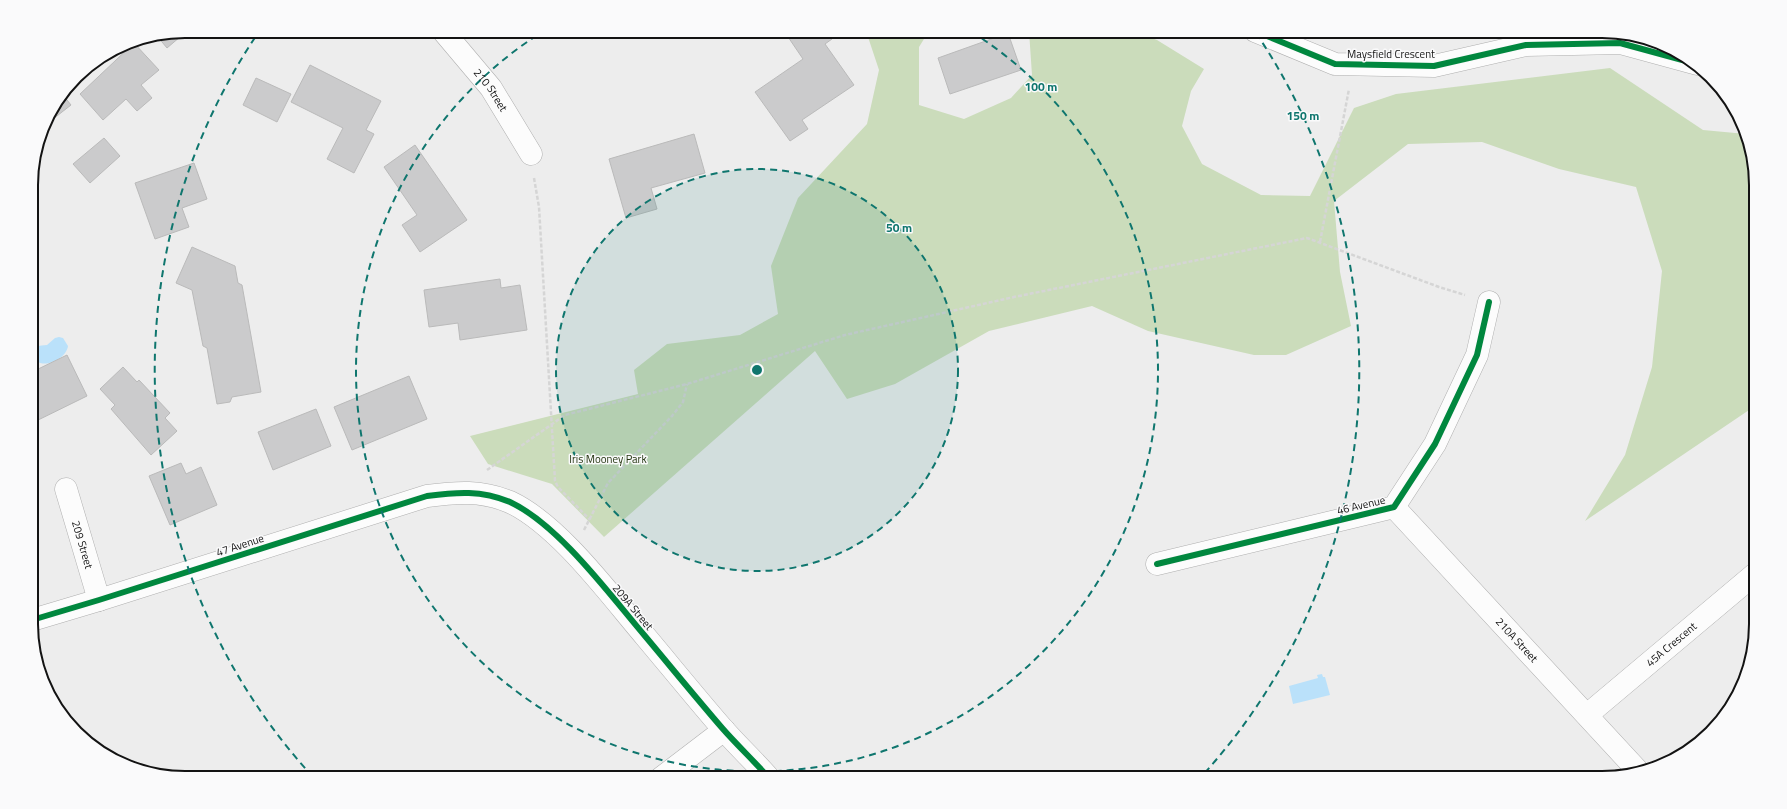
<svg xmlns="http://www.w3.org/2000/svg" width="1787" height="809" font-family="'Titillium Web',sans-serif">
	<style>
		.green { fill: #cbdcbb }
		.water { fill: #bae1fa }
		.building { fill: #cbcbcc; stroke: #bababa }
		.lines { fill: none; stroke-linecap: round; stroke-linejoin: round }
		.minor-casing { stroke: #afafaf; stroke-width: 23 }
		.path { stroke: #d5d5d5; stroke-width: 2.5; stroke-dasharray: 4 2; stroke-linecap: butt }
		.minor { stroke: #fcfcfc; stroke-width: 22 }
		.cycleway-casing { stroke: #fafafb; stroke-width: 8 }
		.cycleway { stroke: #00873e; stroke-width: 6 }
		.ring { fill: none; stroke: #0f766e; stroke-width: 2; stroke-dasharray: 7 5 }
		.labels { text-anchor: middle; stroke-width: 3; stroke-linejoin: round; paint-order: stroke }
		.street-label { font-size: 11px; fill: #131313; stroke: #fafafb }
		.park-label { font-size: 11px; fill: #233410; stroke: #fafafb }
		.rim { fill: none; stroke: #131313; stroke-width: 2 }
		.centre { fill: #0f766e; stroke: #fafafb; stroke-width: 2 }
		.ring-label { font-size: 12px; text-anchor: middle; font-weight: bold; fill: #0f766e; stroke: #fafafb; stroke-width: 3; stroke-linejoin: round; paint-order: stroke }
	</style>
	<rect width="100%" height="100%" fill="#ededed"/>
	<path class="green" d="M866 31H929L919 47V105L964 119 1011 98 1032 75 1029 31H1133L1157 40 1204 69 1191 91 1182 126 1202 164 1261 195 1310 196 1354 108 1396 94 1610 68 1703 130 1746 134 1755 165V406L1585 521 1625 455 1652 367 1662 271 1636 187 1559 169 1482 142 1408 144 1334 201 1340 272 1351 326 1286 355H1254L1148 331 1092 306 989 331 895 384 847 399 815 351 604 537 552 484 488 464 470 436 638 394 634 370 667 344 740 335 778 314 771 266 798 198 867 124 879 70Z"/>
	<path class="water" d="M59 337 63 338 68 346C66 361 36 373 32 353 36 345 39 346 47 345L55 338Z
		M1322 674 1323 677H1325L1330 695 1293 704 1289 686 1318 678 1317 675Z"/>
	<path class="building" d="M187 31 167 48 157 36 185 31Z
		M784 31H827L832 39 825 44 854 85 802 120 808 129 790 141 755 92 803 59Z
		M1008 33 1021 70 950 94 938 58Z
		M134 43 159 70 141 85 152 98 137 111 126 99 103 120 80 94Z
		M310 65 381 101 366 130 374 134 354 173 327 159 343 128 291 102Z
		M256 78 291 94 277 122 243 105Z
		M63 95 71 105 44 126 47 116Z
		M694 134 705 173 651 188 657 209 626 218 609 159Z
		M104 138 120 156 90 183 73 164Z
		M415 145 467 220 420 252 402 225 417 215 384 167Z
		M194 163 207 199 182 208 189 227 155 239 135 183Z
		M192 247 235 266 238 283 242 285 261 392 232 397 230 402 217 404 207 348 203 346 192 290 176 283Z
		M500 279 501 288 520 285 527 330 460 340 458 323 429 327 424 290Z
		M67 355 87 396 32 423V372Z
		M123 367 137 382 139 380 170 413 165 418 177 431 151 455 111 409 115 405 100 389Z
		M409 376 427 419 352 450 334 407Z
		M316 409 331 446 273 470 258 432Z
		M181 463 186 474 201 467 217 505 170 525 149 476Z"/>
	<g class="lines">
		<defs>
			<g id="minor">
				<path id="s1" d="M443 31 491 88 531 154"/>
				<path d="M1255 31 1335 64 1434 66 1526 45 1620 43 1697 64"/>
				<path id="s2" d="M66 489 99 600"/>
				<path id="s3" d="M1394 507 1639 772"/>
				<path d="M1157 564 1394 507 1435 444 1477 355 1489 302"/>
				<path d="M32 620 99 600 427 496C457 492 481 490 510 502 559 525 610 595 645 636 671 667 697 699 723 729 738 746 754 761 769 778"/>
				<path id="s4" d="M1587 715 1756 573"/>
				<path d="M661 778 724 730"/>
			</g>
		</defs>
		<use href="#minor" class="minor-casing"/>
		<path class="path" d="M534 178 539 207 555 481 558 487 590 520
			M1320 242 1349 89
			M487 470 565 415 687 384 845 335 1014 297 1307 238 1439 287 1465 295
			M584 530 608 483 672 416 683 402 687 384"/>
		<use href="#minor" class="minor"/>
		<defs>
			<path id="cycleway" d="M1255 31 1335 64 1434 66 1526 45 1620 43 1697 64
				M1157 564 1394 507 1435 444 1477 355 1489 302
				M32 620 99 600 427 496C457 492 481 490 510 502 559 525 610 595 645 636 671 667 697 699 723 729 738 746 754 761 769 778"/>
		</defs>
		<use href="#cycleway" class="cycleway-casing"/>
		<use href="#cycleway" class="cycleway"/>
	</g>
	<circle cx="757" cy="370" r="201" fill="#0f766e" fill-opacity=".12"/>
	<g class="ring">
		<circle cx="757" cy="370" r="201"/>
		<path d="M972 32A401 401 0 1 1 542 32"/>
		<path d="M313 777A602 602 0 0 1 258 33M1256 33A602 602 0 0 1 1201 777"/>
	</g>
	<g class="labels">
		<g class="street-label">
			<text x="1391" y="58">Maysfield Crescent</text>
			<text dy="4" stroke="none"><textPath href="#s1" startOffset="76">210 Street</textPath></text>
			<text transform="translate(1361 505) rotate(-13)" y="4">46 Avenue</text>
			<text dy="4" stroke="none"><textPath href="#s2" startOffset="58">209 Street</textPath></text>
			<text transform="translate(240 545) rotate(-18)" y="4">47 Avenue</text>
			<text transform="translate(633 607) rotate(50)" y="4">209A Street</text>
			<text dy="4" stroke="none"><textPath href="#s3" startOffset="181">210A Street</textPath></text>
			<text dy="4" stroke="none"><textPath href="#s4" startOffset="110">45A Crescent</textPath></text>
		</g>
		<g class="park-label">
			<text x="608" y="463">Iris Mooney Park</text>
		</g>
	</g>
	<path d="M0 0H1787V809H0ZM185 38H1602A147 147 0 0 1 1749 185V624A147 147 0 0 1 1602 771H185A147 147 0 0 1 38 624V185A147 147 0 0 1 185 38Z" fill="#fafafb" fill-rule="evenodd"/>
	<path class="rim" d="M185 38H1602A147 147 0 0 1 1749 185V624A147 147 0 0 1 1602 771H185A147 147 0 0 1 38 624V185A147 147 0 0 1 185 38Z"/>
	<circle cx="757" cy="370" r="6" class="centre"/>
	<g class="ring-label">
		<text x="1041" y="91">100 m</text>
		<text x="1303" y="120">150 m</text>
		<text x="899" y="232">50 m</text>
	</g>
</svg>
